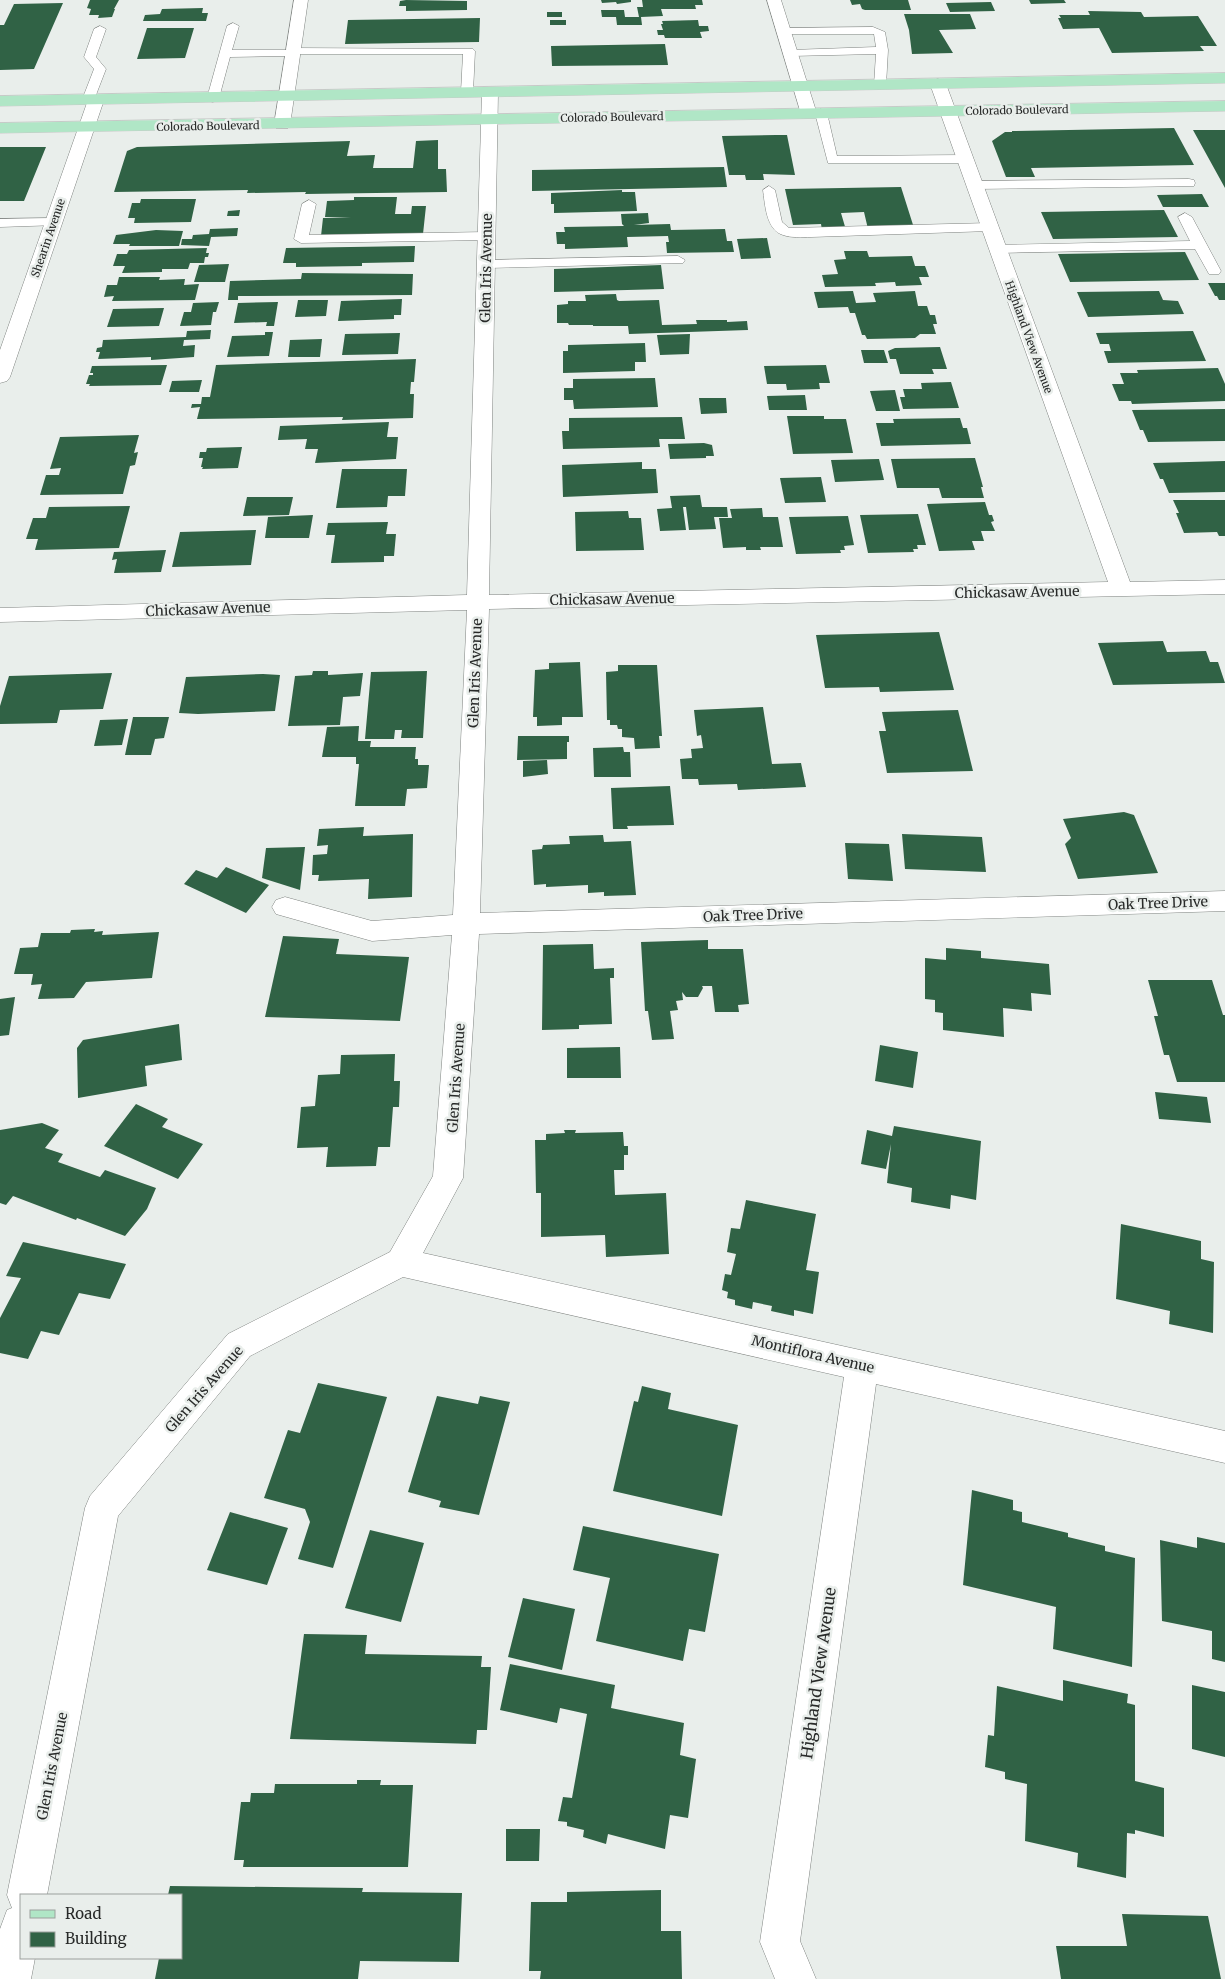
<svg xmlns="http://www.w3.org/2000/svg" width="1225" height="1979" font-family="Merriweather,serif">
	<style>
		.building { fill: #306245 }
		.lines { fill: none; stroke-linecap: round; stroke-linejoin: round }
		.service-casing { stroke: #7f8380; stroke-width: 1 }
		.minor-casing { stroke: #7f8380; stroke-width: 1 }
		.primary-casing { stroke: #c7c8c7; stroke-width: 1 }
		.service { fill: #fff; fill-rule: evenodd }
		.minor { fill: #fff; fill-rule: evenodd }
		.primary { fill: #b0e6c6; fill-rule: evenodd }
		.labels { text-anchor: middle; stroke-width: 5; stroke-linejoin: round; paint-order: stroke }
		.far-street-label { font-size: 11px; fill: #282a29; stroke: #e9eeeb }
		.street-label { font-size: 14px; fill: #282a29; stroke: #e9eeeb }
		.near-street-label { font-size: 16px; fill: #282a29; stroke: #e9eeeb }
	</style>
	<rect width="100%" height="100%" fill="#e9eeeb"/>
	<path class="building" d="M90 0H119L114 9H115L112 17 98 18 99 15H89L91 9 87 8Z
		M406 0 467 1V10L406 11V6H399L400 1Z
		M601 0H631V2L617 4 616 2 602 3Z
		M642 0H702L703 5H695L696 9H661L663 16 641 17 642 25H617L616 17H639L637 7H643Z
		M850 0H908L911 10H865L862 9 860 4 852 5Z
		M1029 0H1064L1066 3 1031 4Z
		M991 2 995 11 950 12 946 3Z
		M63 3 34 69 0 70V25H4L14 4Z
		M203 8 202 13H208L206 21H143L145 15 160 14 162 9Z
		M601 10H624L625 17H602Z
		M1088 11 1141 12 1144 17 1198 16 1217 46H1200L1204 51 1112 53 1099 28 1063 29 1058 18H1061L1059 15H1090Z
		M547 12H562V17H547Z
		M904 14H970L976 29 939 30 953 53 912 54 909 30Z
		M480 18 479 42 345 44 348 20Z
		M550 20H566V25H550Z
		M698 20 699 26H708L709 31 700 32 702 38H665L664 35H658L657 30H663L661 24H663L662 21Z
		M147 28H194L185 58 137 59Z
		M665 44 668 65 552 66 551 46Z
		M1174 128 1194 165 1031 168 1035 177H1006L992 141 1005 132H1012V131Z
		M1193 130H1225V188Z
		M776 135H787L795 175 763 174 764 180H746L745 175H729L722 136Z
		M438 140V169H446L447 192 305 194 306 192 247 193 248 190 114 192 127 151 137 147 350 141 347 156 375 155 373 168H413L416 141Z
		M0 147H46L24 201H0Z
		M724 167 727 187 532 191V170Z
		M901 187 914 228 868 229 864 212 841 213 846 230H822L821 224 793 225 785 189Z
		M622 190V192H635L637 211 554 213V204H551V193Z
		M1202 194 1209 207H1163L1157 195Z
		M354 197H397L395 214H411L412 206H426L423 234 321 236 323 218H351L325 217 327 201 354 200Z
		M141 199H196L191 222 134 223 135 218H128L132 203H140Z
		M240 210 239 216H227L228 211Z
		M1164 210 1178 237 1053 239 1041 212Z
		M648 213 649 223 634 225 670 224 671 230 725 229 727 241H732L734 252 667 253 666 242H669L668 236 627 237 628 247 565 249V244H557L556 232H565L564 227 624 226 622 224 621 214Z
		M238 228 237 236 211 237 209 246 181 245 182 239H192L193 235 209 234 210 229Z
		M156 230 183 231 179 246H129L130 244H113L116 235Z
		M767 238 771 258 741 259 737 239Z
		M415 246 414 262 362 263V266L296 267V263H283L286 248Z
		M207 248 206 253H209L208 257H205L204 263H190L188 269H162V272L122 273 125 266H113L117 254H127L129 250Z
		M844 251H867L869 257 912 256 915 266H925L929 277H919L922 285 896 286 895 282 875 283 876 286 825 287 822 275 838 274 834 260 846 259Z
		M1185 252 1199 280 1070 282 1058 254Z
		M229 264 225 282H194L199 265Z
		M661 265 664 289 554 292V269Z
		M302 273 413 274 412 295 238 296V300H228L230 281 301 279Z
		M119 277H160L159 280 185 279 184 285 199 284 195 300 112 301 114 296 104 297 107 285H117Z
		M1208 283H1225V300H1219L1217 296H1215Z
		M853 291 856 303 876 302 873 293 915 291 918 306H927L930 315H935L937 324H933L936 334H920L915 338 867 339 865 335H862L855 313H850L848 307 818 308 814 292Z
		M1159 291 1163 300 1178 301 1184 314 1088 317 1077 292Z
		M616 294 617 300 619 301 659 300 662 325 697 324 696 320H727V322L747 321 748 330 629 334 628 326H593V325H569L568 323H557V305L568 304V301H586L585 295Z
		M402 299 401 315H394V319L338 321 341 301Z
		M298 300H328L326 316 295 317Z
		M219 302 216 312H213L211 325 180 326 184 312H191L193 303Z
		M278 302 274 326H266L267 322 234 323 238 303Z
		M164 308 159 326 107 327 113 309Z
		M211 330 210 339 184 340 183 346 195 345 194 357 151 360V357L98 359 100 352H96L97 348 102 347 103 340 186 337 187 331Z
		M1193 331 1206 361 1108 363 1104 351H1111L1109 344H1100L1096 333Z
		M265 332H273L269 356 227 357 232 336 265 335Z
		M400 333 398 354 342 355 345 334Z
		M690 334 689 354 660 355 657 335Z
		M322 339 320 357H288L290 340Z
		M645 343 646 362H635V371L563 373V351H568V345Z
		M940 347 947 369H932L934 374H900L896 359H890L888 351 895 348Z
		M861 350H884L888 363H864Z
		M416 359 414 382H411L410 394H414L413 418 342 420 343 417 197 419 200 407 191 408 192 404H201L202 397H210L216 365Z
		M167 365 161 385 89 386 90 384H86L89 375H93V373H90L92 366Z
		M826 365 830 383H819L820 389 787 390 786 384H767L764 366Z
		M1218 368 1225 384V401L1132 404 1131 401H1119L1112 384H1124L1120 373H1138L1137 370Z
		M655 378 658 407 574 409 573 400H564V388H573V379Z
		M202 380 199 392H169L172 381Z
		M951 382 959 408 903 409 900 397H905L903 389H922L921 383Z
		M895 390 900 411H876L870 391Z
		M805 395 807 410H769L767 396Z
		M699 398H726L727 413 701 414Z
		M1225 409V441L1148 442 1143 430H1140L1132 410Z
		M787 416H824V419H846L853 453 793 454Z
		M682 417 685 439H659L660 447 563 449 562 431H569V418Z
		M960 418 963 428H967L971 444 881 446 876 423H894L893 419Z
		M389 422 387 437H398L396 459 315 463 318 449H305L307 439 278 440 280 426Z
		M139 435 134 453 138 452 135 465 130 466 123 494 40 495 46 475H59L61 468 50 469 60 437Z
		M704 443 712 445 714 456H706V458L670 459 668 444Z
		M242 447 238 468 202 469 203 467H201L203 458H199L200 452H206L207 448Z
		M975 458 983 487H981L984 498H942L939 488H897L891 459Z
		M879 459 884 480 835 482 831 460Z
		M1225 461V492L1169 493 1163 479H1160L1153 463Z
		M642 462V469H656L658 493 563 497 562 465Z
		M342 469H407L405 496H388L387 507 336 508Z
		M821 477 826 502 785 503 780 478Z
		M700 495 702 507H727L728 517H714L716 529 689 530 686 507H683L686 530 660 531 657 509 672 508 670 496Z
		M247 497H293L289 515 243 516Z
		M1173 500H1225V536H1219L1217 532 1184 533 1176 513H1179Z
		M985 502 989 515H992L994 521 991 522 995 531H981L984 541H972L975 550 939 551 927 504Z
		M130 506 119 548 35 550 38 539H26L33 518H46L49 507Z
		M762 508 763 517H778L783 547H760L761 550H746V547L723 548 719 518H732L730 509Z
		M628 511 629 518H641L644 550 576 551 575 512Z
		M918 514 926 545H917L918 549H913L914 552 868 553 860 515Z
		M313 515 309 538H265L268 517Z
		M848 516 854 545 844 546 845 550H840L841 553 796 554 789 517Z
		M388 522 386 534H396L394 556H384V562L331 563 335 535H326L328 523Z
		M256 530 251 565 172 567 180 532Z
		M166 550 161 572 114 573 117 559 112 560 114 552Z
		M939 632 954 690 880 692 879 687 825 688 816 635Z
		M1163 641 1167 652 1206 651 1210 662H1218L1225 683 1113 685 1098 643Z
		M580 662 583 717H562V725L537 726V717H533L535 670 549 669V663Z
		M618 665H657L662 736H659L660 748 635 749 634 738 622 737V729H618L617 725H610V720H607L606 672 618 671Z
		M313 671H328V675L363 673 360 696 343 697 340 725 288 726 295 676 312 675Z
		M427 671 423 738H401L402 730H395L394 739H365L371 672Z
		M112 673 103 709 60 710 57 723 0 724V706L9 676Z
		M263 674 280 675 275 711 198 714 179 713 186 677Z
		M763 707 772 764 801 763 806 787 738 790 737 784 699 785 698 779H682L680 759 692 758 691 749 703 748 701 735 697 736 694 710Z
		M958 710 973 771 887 773 879 731H886L882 712Z
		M133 717H169L164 738 155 739 151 755H125Z
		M128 719 122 745 94 746 100 720Z
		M359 726 358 741H371L370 747H416L415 759H418V765H429L427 788 407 789 405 806H355L359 764H356V757H322L327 727Z
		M518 736H569V742H567V759L517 760Z
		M623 747 624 752H630L631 777H594L593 748Z
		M547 760 548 774 523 777V761Z
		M670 786 674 825 627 826 628 829H613L611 788Z
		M1124 812 1134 815 1158 873 1078 879 1065 844 1071 838 1063 819Z
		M364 827 363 836 413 834 412 897 368 899 369 879 318 881 319 875H312L313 855 327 854 328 845 317 846 319 829Z
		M902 834 982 837 986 872 905 869Z
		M603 835 604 842 631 841 636 895 604 896V892L588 893V885L546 887V884L534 885 532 850 542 849 543 845 570 844 569 836Z
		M845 843 889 844 893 881 848 879Z
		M305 847 300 890 262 878 266 848Z
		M226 867 269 885 246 913 184 884 196 870 217 878Z
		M95 929 94 932 103 931 102 935 159 932 152 978 86 982 74 998 38 999 42 984 31 985 33 974H14L20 948 38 947 41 933H70L71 930Z
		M283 936 339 939 336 954 409 957 400 1021 265 1017Z
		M708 940V949H743L749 1004 738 1005 739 1012H715L712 986H702L703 988 698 997H686L682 992 683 1000 676 1001 678 1010 670 1011 674 1039 652 1040 648 1011H645L641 942Z
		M593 944 594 969 614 968V978H610L612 1024 579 1025V1029L542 1030 543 945Z
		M946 948 981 951V958L1049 964 1051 995 1031 993 1032 1011 1003 1008 1004 1037 943 1030V1013L935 1012V1000L925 999V958L946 960Z
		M1148 980H1212L1223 1015H1225V1082H1177L1169 1055H1164L1154 1016H1158Z
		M15 997 9 1035 0 1036V999Z
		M179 1024 182 1060 145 1066 147 1086 78 1098 77 1048 83 1040Z
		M880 1045 918 1052 913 1088 875 1081Z
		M620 1047 621 1078H567V1048Z
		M395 1054 394 1081H400L399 1107H393L390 1147H378L376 1166 326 1167 328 1147 297 1148 301 1107 315 1106 318 1075 340 1074 341 1055Z
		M1155 1092 1207 1097 1211 1123 1159 1119Z
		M136 1104 168 1119 162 1127 203 1144 178 1179 104 1146Z
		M42 1123 59 1130 45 1148 63 1154 58 1162 100 1177 105 1170 156 1188 147 1209 125 1236 77 1218 76 1220 13 1196 6 1205 0 1203V1130Z
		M894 1126 981 1141 976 1200 951 1195 950 1209 911 1202 912 1188 887 1183 891 1144 886 1169 861 1164 867 1130 892 1136Z
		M564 1130H576L575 1133 623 1132 624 1146H628V1155H624V1170H614L615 1195 666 1193 669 1254 606 1257 605 1235 541 1237V1193H536L535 1140H546V1134L565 1133Z
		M746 1200 816 1214 806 1270 819 1272 813 1314 794 1310V1316L771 1311 772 1306 753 1302 752 1309 735 1305V1300L727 1298 728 1292 722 1290 725 1274 731 1275 736 1254 727 1252 731 1228 740 1229Z
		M1121 1224 1201 1241V1259L1214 1262 1213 1333 1169 1324 1170 1311 1116 1299Z
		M23 1242 126 1264 110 1299 79 1293 59 1335 41 1331 28 1359 0 1353V1318L21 1278 6 1276Z
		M318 1383 387 1397 333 1568 298 1559 310 1522 305 1509 264 1498 288 1430 300 1433Z
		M642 1386 671 1393 668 1409 738 1425 722 1516 613 1491 634 1401 638 1402Z
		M437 1396 478 1404 480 1396 510 1402 479 1515 439 1507 441 1501 408 1492Z
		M972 1490 1013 1500V1510L1022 1512V1522L1068 1533V1537L1105 1546V1551L1135 1558 1132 1667 1053 1649 1056 1607 963 1585Z
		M230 1512 288 1528 267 1585 207 1570Z
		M583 1526 719 1554 705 1632 689 1629 683 1661 596 1641 610 1578 573 1570Z
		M370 1530 424 1543 401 1622 345 1608Z
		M1197 1537 1225 1543V1662L1212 1659V1631L1162 1621 1160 1540 1197 1548Z
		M523 1598 575 1609 562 1670 508 1657Z
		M304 1634 367 1635 365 1654 482 1656 481 1667H491L487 1730H477L476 1744 290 1739Z
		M510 1664 615 1685 611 1708 684 1723 680 1755 696 1759 688 1818 670 1815 665 1849 608 1834 606 1844 583 1837 584 1830 567 1826V1822L558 1821 563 1797 572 1798 587 1714 560 1708 557 1723 500 1710Z
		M1063 1680 1128 1694 1127 1703 1135 1705V1781L1164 1788V1837L1135 1830V1834L1127 1833 1126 1878 1077 1867 1078 1853 1025 1841 1027 1784 1005 1779V1772L985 1767 988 1735 994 1736 997 1686 1063 1701Z
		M1192 1685 1225 1692V1757L1192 1749Z
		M357 1780H381L380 1785H413L408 1867H243L244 1860H234L241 1802H250L251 1793H274L275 1784H357Z
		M506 1829H540L539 1861H506Z
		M170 1886 363 1888 362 1892 462 1893 459 1962 360 1961 358 1979H155L159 1958H181V1895H168Z
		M661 1890V1931H681L682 1979H540L541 1971H529L531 1902H567V1892Z
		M1122 1914 1208 1916 1221 1979H1061L1056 1946H1127Z"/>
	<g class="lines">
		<defs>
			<path id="service" d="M233 23 239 26 232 50H288L293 48 473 49 475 51 473 92 467 96 461 92 463 54H298L293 56 230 57 219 98 213 102 209 101 207 98 227 26Z
				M100 26 106 29 96 57 106 69 94 100 88 104 82 100 94 69 84 57 94 29Z
				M873 27 885 32 888 50 886 85 880 89 874 85 876 54 791 56 785 53 791 50 876 47 874 34H784L778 31 784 28Z
				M821 109 827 113 837 156 965 155 971 159 965 163H828L815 113Z
				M1189 179 1194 180 1195 183 1194 186 974 189 968 185 974 181Z
				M769 186 775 190 782 222 789 228 990 223 997 227 990 231 811 237C802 237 791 238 783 235 766 230 765 204 763 190Z
				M309 200 316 204 309 235 487 232 494 236 487 240 301 243 294 239 302 204Z
				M1185 213 1192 217 1221 271 1219 274H1209L1195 249 997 253 990 249 997 245 1190 241 1178 217Z
				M53 218 60 222 58 225 0 227V219Z
				M678 256 685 260 683 263 487 268 480 264 487 260Z"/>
			<path id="minor" d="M294 0H308L290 125 288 128H276L274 125Z
				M767 0H781L817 114 815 117H803L801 114Z
				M938 79 943 81 946 84 1130 582 1225 580V594L489 609 480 913 1225 891V911L479 934 463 1178 423 1253 1225 1431V1463L876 1384 800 1941 816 1979H775L760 1942 844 1377 403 1277 250 1356 118 1516 47 1895H21V1958H35L31 1979H0V1929L7 1910 12 1908 7 1895 85 1508 90 1496 228 1334 390 1252 433 1176 452 935 372 941 276 914 272 907 276 900 285 897 372 921 453 915 467 610 0 622V608L467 595 482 92 485 89H495L498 92 489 595 1108 582 930 84 933 81Z
				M96 95 101 97 104 100 10 377 7 381 0 383V350L88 100 91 97Z"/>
			<path id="primary" d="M1225 73V83L0 106V96Z
				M1225 101V111L0 133V123Z"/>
		</defs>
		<use href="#service" class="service-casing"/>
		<use href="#minor" class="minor-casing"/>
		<use href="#primary" class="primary-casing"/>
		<use href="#service" class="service"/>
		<use href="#minor" class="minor"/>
		<use href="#primary" class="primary"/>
	</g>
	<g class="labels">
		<g class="far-street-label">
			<text transform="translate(1017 110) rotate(-1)" y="4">Colorado Boulevard</text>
			<text transform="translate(612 117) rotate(-1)" y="4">Colorado Boulevard</text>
			<text transform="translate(208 126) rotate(-1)" y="4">Colorado Boulevard</text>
			<text transform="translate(48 238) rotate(-71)" y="4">Shearin Avenue</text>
			<text transform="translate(1029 337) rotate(70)" y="4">Highland View Avenue</text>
		</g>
		<g class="street-label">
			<text transform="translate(486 268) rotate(-89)" y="5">Glen Iris Avenue</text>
			<text transform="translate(1017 592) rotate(-1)" y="5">Chickasaw Avenue</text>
			<text transform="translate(612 599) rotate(-1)" y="5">Chickasaw Avenue</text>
			<text transform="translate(208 609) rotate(-2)" y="5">Chickasaw Avenue</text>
			<text transform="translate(475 673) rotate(-88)" y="5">Glen Iris Avenue</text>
			<text transform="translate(1158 903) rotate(-2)" y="5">Oak Tree Drive</text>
			<text transform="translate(753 915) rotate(-2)" y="5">Oak Tree Drive</text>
			<text transform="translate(456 1078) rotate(-86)" y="5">Glen Iris Avenue</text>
			<text transform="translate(813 1354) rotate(13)" y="5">Montiflora Avenue</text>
			<text transform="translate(204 1389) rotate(-49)" y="5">Glen Iris Avenue</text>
			<text transform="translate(52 1766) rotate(-79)" y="5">Glen Iris Avenue</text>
		</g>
		<g class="near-street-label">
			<text transform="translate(818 1673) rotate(-82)" y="6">Highland View Avenue</text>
		</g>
	</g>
	<rect x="20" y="1894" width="162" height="65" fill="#e9eeeb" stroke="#9ca09d"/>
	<rect x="30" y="1910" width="25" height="8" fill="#b0e6c6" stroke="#9ca09d"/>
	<text x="65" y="1919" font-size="15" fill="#282a29">Road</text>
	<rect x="30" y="1932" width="25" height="15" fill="#306245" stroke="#9ca09d"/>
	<text x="65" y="1944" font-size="15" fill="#282a29">Building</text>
</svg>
